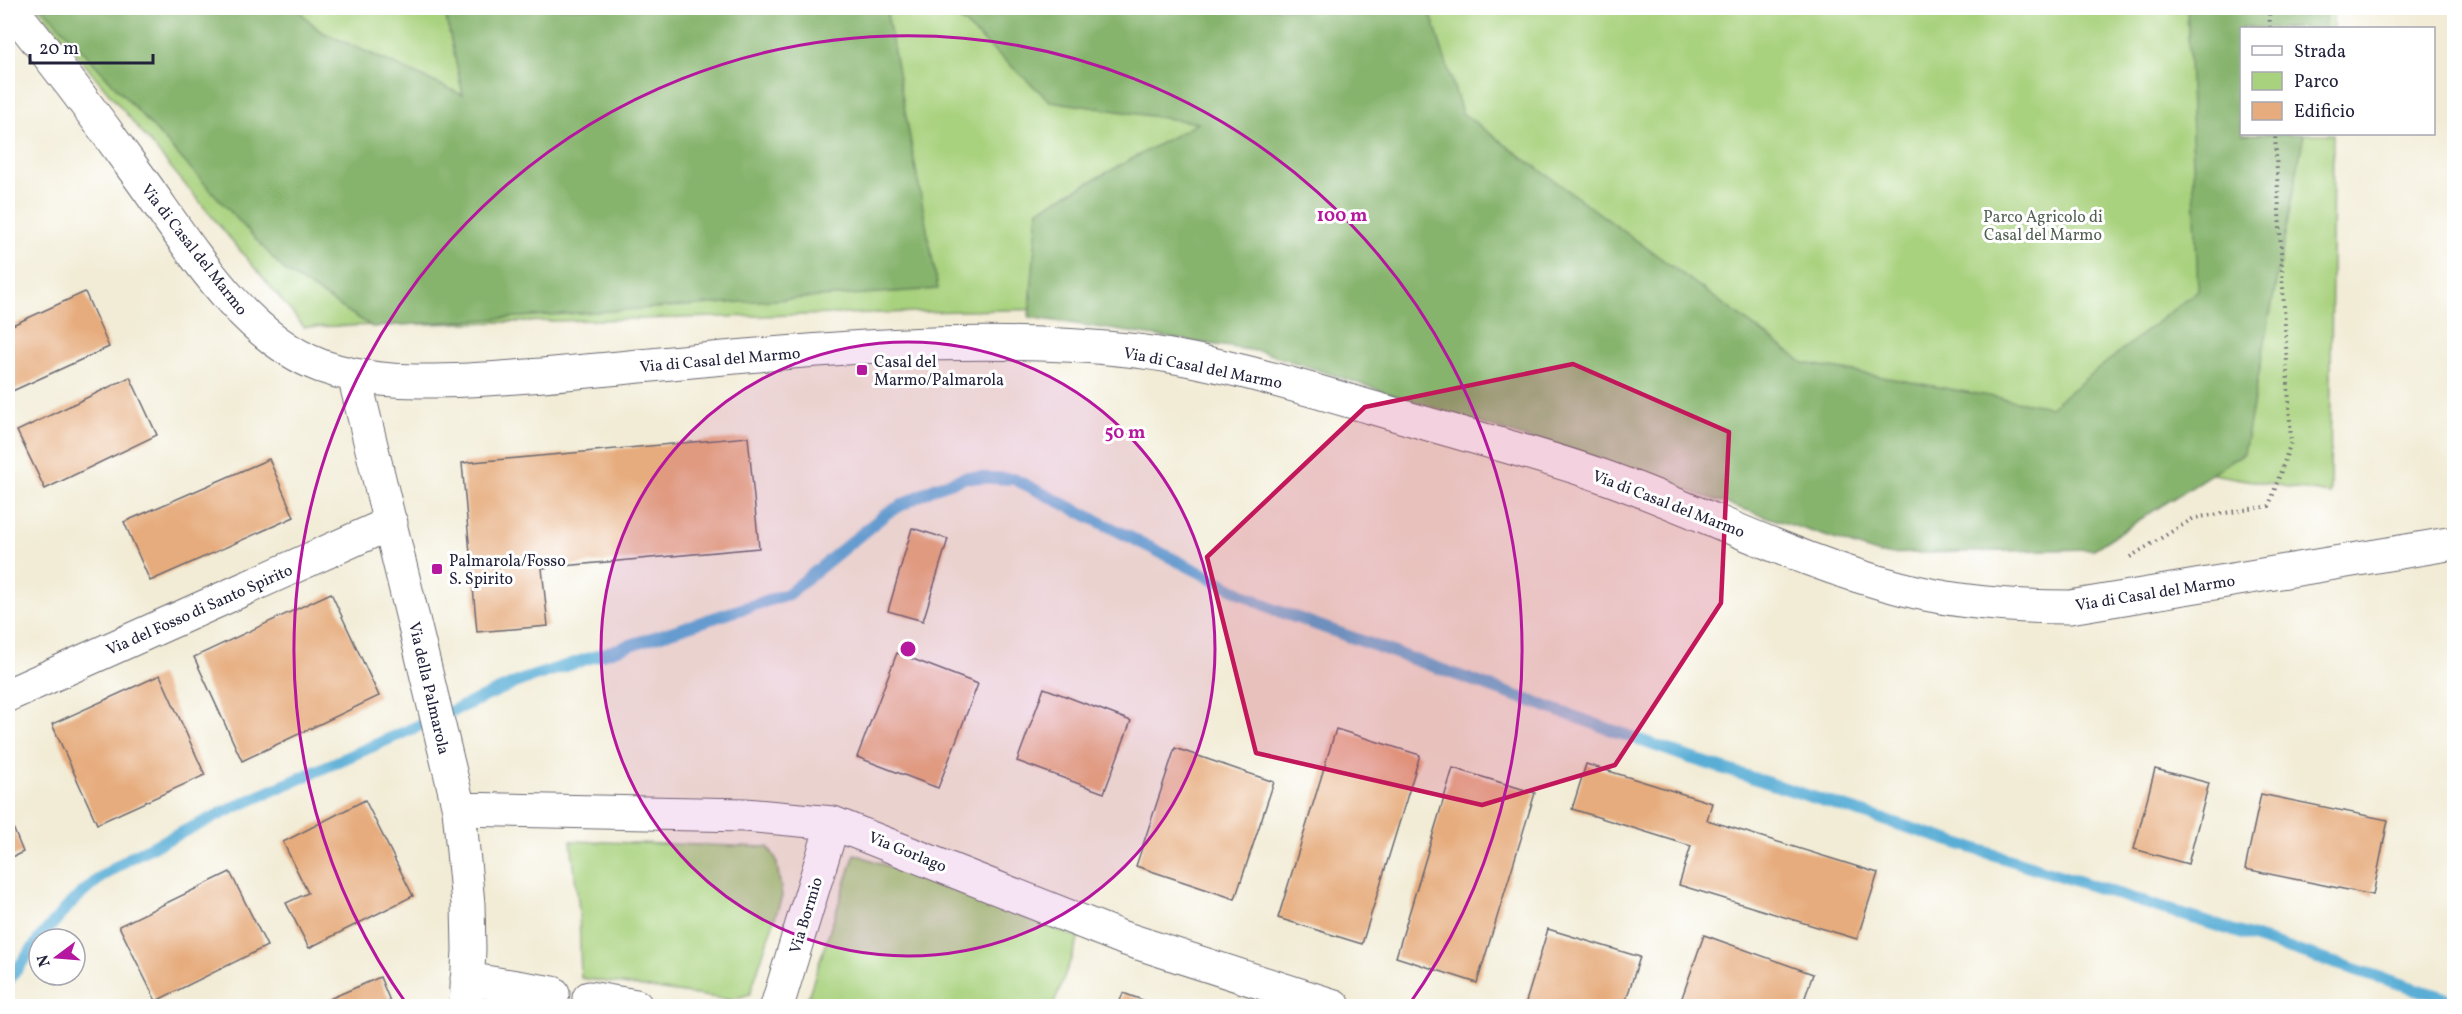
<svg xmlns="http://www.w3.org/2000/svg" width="2462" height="1014" font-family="Vollkorn,serif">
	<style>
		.green { fill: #a9d27e; stroke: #667a5c; stroke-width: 1.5 }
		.forest { fill: #86b46d; stroke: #546b54; stroke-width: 1.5 }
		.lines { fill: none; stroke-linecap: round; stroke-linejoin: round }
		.stream { stroke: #5aaed6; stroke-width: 12 }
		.building { fill: #e6ac7d }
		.minor-casing { stroke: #6b6971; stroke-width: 35 }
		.major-casing { stroke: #6b6971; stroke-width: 35 }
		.path { stroke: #6b6971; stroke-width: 4; stroke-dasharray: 1.5 4.5; stroke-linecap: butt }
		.minor { stroke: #fff; stroke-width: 33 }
		.major { stroke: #fff; stroke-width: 33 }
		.marked { fill: #c2185b; fill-opacity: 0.2; stroke: #c2185b; stroke-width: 4.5; stroke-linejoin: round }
		.ring { fill: none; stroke: #b5179e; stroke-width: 3 }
		.poi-dot { fill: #b5179e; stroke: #fff; stroke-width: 2 }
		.labels { text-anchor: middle; stroke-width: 6; stroke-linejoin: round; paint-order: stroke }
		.park-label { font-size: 16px; fill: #516052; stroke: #fff }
		.street-label { font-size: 16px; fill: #22223b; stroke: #fff }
		.poi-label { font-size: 16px; fill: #22223b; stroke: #fff; text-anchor: start }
		.centre { fill: #b5179e; stroke: #fff; stroke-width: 3 }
		.ring-label { font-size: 18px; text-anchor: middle; font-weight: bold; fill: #b5179e; stroke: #fff; stroke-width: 6; stroke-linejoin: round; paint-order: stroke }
	</style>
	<rect width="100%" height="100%" fill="#fff"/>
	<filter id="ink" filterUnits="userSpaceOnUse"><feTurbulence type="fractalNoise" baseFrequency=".0167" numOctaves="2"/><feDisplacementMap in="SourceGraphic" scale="12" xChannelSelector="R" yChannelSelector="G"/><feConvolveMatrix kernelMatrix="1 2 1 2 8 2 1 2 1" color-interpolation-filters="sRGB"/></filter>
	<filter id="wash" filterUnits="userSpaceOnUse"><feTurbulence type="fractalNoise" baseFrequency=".008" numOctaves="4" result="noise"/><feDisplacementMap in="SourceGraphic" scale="24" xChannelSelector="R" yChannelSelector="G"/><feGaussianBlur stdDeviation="1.35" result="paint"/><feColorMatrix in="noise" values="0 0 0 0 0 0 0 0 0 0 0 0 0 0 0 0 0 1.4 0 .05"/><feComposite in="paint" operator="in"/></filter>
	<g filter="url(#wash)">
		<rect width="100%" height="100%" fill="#f2ecd6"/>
		<path class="green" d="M38 8H2333V28H2242V134H2333L2330 494 1211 305 304 327Z
			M571 841 768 847 776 859 782 896 750 994 731 1000 581 978 579 910Z
			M855 854 1079 938 1053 1006H805Z"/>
		<path class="forest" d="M43 8H296L320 31 463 95 444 8H886L938 289 372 327 285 271Z
			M947 8H1429L1462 113 1804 363 2050 407 2198 290 2187 8H2328L2324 28H2242V134H2304L2244 453 2094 549 1880 554 1263 352 1029 317 1038 210 1198 123 1050 101Z"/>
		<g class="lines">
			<path class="stream" d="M39 939 72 902 101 877 133 856 235 807 522 680 788 594 887 513 932 489 966 477 1014 479 1275 610 1693 759 2454 1001
				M8 981 39 940"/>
		</g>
		<g id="blocks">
			<path class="building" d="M85 292 109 347 8 393V327Z
				M130 377 157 435 45 489 17 431Z
				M748 437 759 548 542 568 548 626 477 632 462 463Z
				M269 459 294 517 150 581 124 522Z
				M912 528 948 539 923 621 888 611Z
				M331 593 379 696 242 761 194 657Z
				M897 653 978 684 938 788 857 757Z
				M160 675 205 775 97 824 52 724Z
				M1044 688 1131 721 1104 793 1017 761Z
				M1336 729 1420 755 1362 944 1278 918Z
				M1175 748 1274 782 1235 899 1136 866Z
				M1586 764 1712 803 1707 820 1878 873 1857 939 1679 885 1691 846 1572 809Z
				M1453 768 1535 793 1477 983 1396 957Z
				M2155 769 2209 783 2188 864 2134 849Z
				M2261 794 2388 820 2373 895 2245 869Z
				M365 800 413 896 309 948 286 903 308 893 283 842Z
				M8 815 23 852 8 859Z
				M230 872 267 946 156 1001 119 926Z
				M1548 929 1640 957 1624 1006 1525 1005Z
				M1704 935 1813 974 1802 1006H1679Z
				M380 977 392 1006H313Z
				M1123 993 1159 1006H1118Z"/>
		</g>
	</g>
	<g filter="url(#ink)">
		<use href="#blocks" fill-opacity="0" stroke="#6b6971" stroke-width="1.5"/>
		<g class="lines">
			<defs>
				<path id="minor" d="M354 375 459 809 468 904 469 950 466 1006
					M8 695 391 523
					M459 809 745 815 833 823 1123 938 1334 1006
					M467 979 553 993
					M589 998 636 1006
					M777 1006 833 823"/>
				<path id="major" d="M11 8C54 61 95 115 135 171 185 239 240 336 321 366 368 383 419 382 468 380 532 377 597 370 661 364 815 349 973 334 1128 350 1218 360 1307 389 1394 414 1463 435 1534 452 1602 476 1702 511 1797 562 1900 588 1956 603 2013 607 2070 607L2454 543"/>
			</defs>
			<use href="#minor" class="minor-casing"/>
			<use href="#major" class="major-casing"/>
			<path class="path" d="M2269 8 2270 28
				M2130 557 2194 518 2269 506 2291 442 2275 134"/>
			<use href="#minor" class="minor"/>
			<use href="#major" class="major"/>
		</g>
	</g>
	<path class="marked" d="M1573 364 1729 432 1721 603 1615 765 1482 805 1256 753 1207 557 1365 407Z"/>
	<circle cx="908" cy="649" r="307" fill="#b5179e" fill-opacity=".12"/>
	<g class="ring">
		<circle cx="908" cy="649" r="307"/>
		<path d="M408 1006A614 614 0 1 1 1408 1006"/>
	</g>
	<g class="poi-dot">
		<rect x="856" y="364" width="12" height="12" rx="3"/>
		<rect x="431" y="563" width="12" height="12" rx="3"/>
	</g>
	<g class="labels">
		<g class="park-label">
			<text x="2043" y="222">Parco Agricolo di<tspan x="2043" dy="18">Casal del Marmo</tspan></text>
		</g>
		<g class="street-label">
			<text transform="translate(195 249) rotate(52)" y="6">Via di Casal del Marmo</text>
			<text transform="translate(720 359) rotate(-5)" y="6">Via di Casal del Marmo</text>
			<text transform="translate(1203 367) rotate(11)" y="6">Via di Casal del Marmo</text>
			<text transform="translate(1669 503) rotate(21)" y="6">Via di Casal del Marmo</text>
			<text transform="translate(2155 592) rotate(-9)" y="6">Via di Casal del Marmo</text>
			<text transform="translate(199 609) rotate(-24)" y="6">Via del Fosso di Santo Spirito</text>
			<text transform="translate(430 688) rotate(77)" y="6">Via della Palmarola</text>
			<text transform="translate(908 851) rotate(22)" y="6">Via Gorlago</text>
			<text transform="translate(805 915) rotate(-73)" y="6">Via Bormio</text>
		</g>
		<g class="poi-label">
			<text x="874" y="367">Casal del<tspan x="874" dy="18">Marmo/Palmarola</tspan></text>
			<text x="449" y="566">Palmarola/Fosso<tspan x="449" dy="18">S. Spirito</tspan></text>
		</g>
	</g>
	<circle cx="908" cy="649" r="9" class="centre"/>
	<g class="ring-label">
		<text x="1342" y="221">100 m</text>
		<text x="1125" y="438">50 m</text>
	</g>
	<rect width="2462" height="1014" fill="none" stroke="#fff" stroke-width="30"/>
	<rect x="2240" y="27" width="195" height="108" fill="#ffffff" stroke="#a7a7b1" stroke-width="1.5"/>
	<rect x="2252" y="46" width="30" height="9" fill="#ffffff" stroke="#a7a7b1" stroke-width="1.5"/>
	<text x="2294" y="57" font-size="18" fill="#22223b">Strada</text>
	<rect x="2252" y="72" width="30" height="18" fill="#a9d27e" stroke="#a7a7b1" stroke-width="1.5"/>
	<text x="2294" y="87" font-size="18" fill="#22223b">Parco</text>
	<rect x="2252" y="102" width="30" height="18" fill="#e6ac7d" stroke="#a7a7b1" stroke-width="1.5"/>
	<text x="2294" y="117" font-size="18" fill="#22223b">Edificio</text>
	<g transform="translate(57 957) rotate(254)"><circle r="28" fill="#ffffff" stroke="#a7a7b1" stroke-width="1.5"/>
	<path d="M0-4.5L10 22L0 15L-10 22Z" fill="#b5179e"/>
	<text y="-9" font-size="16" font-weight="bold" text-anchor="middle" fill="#22223b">N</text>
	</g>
	<path d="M30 54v9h123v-9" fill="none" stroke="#22223b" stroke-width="3"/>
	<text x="39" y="54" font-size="18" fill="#22223b" stroke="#ffffff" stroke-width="4.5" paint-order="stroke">20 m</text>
</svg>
